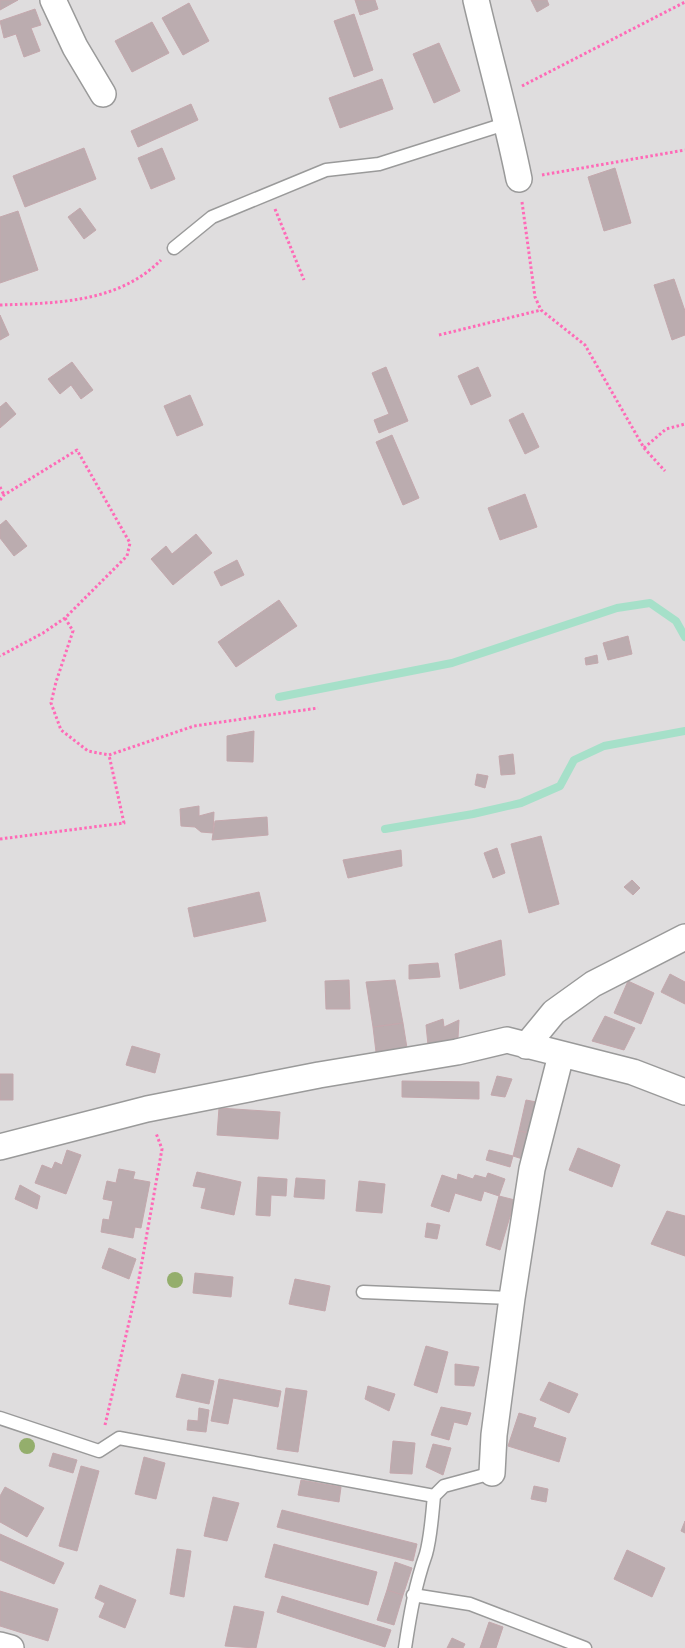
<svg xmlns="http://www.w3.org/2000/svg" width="685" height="1648" font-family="Lato,sans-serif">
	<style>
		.residential { fill: #dfddde }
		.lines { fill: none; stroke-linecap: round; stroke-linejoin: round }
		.stream { stroke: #a6e0c9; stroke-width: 8 }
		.building { fill: #bbacaf; stroke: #c4a8ad }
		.lane-casing { stroke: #9a9a9a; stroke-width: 15 }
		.street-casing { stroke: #9a9a9a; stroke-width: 28 }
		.path { stroke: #ff6ab7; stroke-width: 3; stroke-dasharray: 2.5 2.5; stroke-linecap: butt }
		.lane { stroke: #fff; stroke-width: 12 }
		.street { stroke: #fff; stroke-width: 25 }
		.tree { fill: #94ae6c }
	</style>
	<rect width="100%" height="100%" fill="#f1e7e7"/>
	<path class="residential" d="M0 0H685V1648H0Z"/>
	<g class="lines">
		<path class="stream" d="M279 697 452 663 617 608 650 603 676 621 685 637
			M385 829 473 814 521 803 560 786 574 760 604 746 685 731"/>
	</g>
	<path class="building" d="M0 0H18L0 10Z
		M355 0H375L378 9 360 15Z
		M531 0H547L549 5 537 12Z
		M189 3 209 41 183 55 162 18Z
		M35 9 41 25 31 28 40 51 24 57 16 34 4 38 0 21Z
		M354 14 373 70 354 77 334 21Z
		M152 22 169 53 132 72 115 41Z
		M439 43 460 91 434 103 413 54Z
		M382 79 393 109 340 128 329 98Z
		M191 104 198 120 138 147 131 131Z
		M84 148 96 179 25 207 13 176Z
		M162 148 175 179 151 189 138 158Z
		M615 168 631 223 604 231 588 177Z
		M80 208 96 230 84 239 68 217Z
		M18 211 38 270 0 283V217Z
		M674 279 685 311V335L672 340 654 285Z
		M0 315 9 335 0 340Z
		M72 362 93 390 81 399 71 385 60 394 48 379Z
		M386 367 408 421 379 433 374 420 389 414 372 373Z
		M478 367 491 396 471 405 458 376Z
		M190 395 203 425 177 436 164 406Z
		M6 402 16 414 0 428V407Z
		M523 413 539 447 525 454 509 420Z
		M392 435 419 498 403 505 376 442Z
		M525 494 537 527 500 540 488 508Z
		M6 520 27 546 14 556 0 538V525Z
		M196 534 212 553 173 585 151 559 166 546 172 554Z
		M237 560 244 575 221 586 214 572Z
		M279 600 297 626 236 667 218 642Z
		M628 636 632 654 608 660 603 643Z
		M597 655 598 663 586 665 585 658Z
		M254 731 253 762 227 761V736Z
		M513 754 515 774 501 775 499 756Z
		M477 774 488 776 485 788 475 785Z
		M199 806V816L214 812 213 833 201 832 195 827 181 826 180 809Z
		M267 817 268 835 212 840 215 821Z
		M541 836 559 904 529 913 511 844Z
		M497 848 505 873 493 878 484 853Z
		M401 850 402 866 348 878 343 860Z
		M632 880 640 888 633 895 624 887Z
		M259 892 266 921 194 937 188 908Z
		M501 940 505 975 460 989 455 954Z
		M438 963 440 977 409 979V965Z
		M670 974 685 982V1004L661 992Z
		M349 980 350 1009H326L325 981Z
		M395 980 403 1023 373 1027 366 982Z
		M628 981 654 993 641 1024 614 1013Z
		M605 1016 635 1028 624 1050 592 1041Z
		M443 1019 444 1027 459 1020 458 1038 428 1045 426 1025Z
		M403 1023 407 1048 376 1052 373 1027Z
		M132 1046 160 1054 155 1073 126 1065Z
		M0 1074H13V1100H0Z
		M497 1076 512 1079 505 1097 491 1095Z
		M402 1081 479 1082V1099L402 1097Z
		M526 1100 542 1103 536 1134 519 1131Z
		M219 1108 280 1112 278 1139 217 1135Z
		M519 1131 536 1134 529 1161 513 1156Z
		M578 1148 620 1165 612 1187 569 1170Z
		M67 1150 81 1155 66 1194 35 1183 42 1165 52 1169 55 1162 62 1165Z
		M489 1150 513 1156 510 1167 486 1160Z
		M119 1169 135 1172 133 1179 150 1182 141 1228 135 1227 133 1238 101 1232 103 1219 109 1220 113 1201 103 1199 107 1181 116 1183Z
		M197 1172 241 1182 234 1215 201 1208 206 1188 193 1186Z
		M488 1173 505 1179 499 1196 484 1191 481 1201 455 1193 449 1212 431 1206 442 1175 457 1180 458 1174 473 1179 475 1175 486 1178Z
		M258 1177 287 1179 286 1196 271 1195 270 1216 256 1215Z
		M296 1178 325 1180 324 1199 294 1197Z
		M359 1181 385 1184 382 1213 356 1211Z
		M20 1185 40 1196 37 1209 15 1199Z
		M499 1196 515 1200 500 1250 486 1245Z
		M667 1211 685 1216V1256L651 1244Z
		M427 1223 440 1225 437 1239 425 1237Z
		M109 1248 136 1259 129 1279 102 1268Z
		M195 1273 233 1277 231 1297 193 1293Z
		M295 1279 330 1286 325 1311 289 1304Z
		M426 1346 448 1352 437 1393 414 1385Z
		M455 1364 479 1367 474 1386 455 1385Z
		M182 1374 214 1381 209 1404 176 1397Z
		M219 1379 281 1391 278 1407 233 1398 228 1424 211 1421Z
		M549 1382 578 1394 569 1413 540 1400Z
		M368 1386 395 1394 389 1411 365 1399Z
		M286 1388 307 1391 298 1452 277 1449Z
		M441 1407 471 1413 467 1425 454 1422 449 1440 431 1435Z
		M199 1408 209 1410 206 1432 187 1430 188 1420 198 1421Z
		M519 1413 536 1418 533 1427 566 1438 559 1462 508 1446Z
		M393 1441 415 1443 412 1474 390 1473Z
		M433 1444 451 1448 443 1475 426 1467Z
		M53 1453 77 1460 73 1473 49 1466Z
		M144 1457 165 1463 156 1499 135 1494Z
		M81 1466 99 1471 77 1551 59 1546Z
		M301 1480 341 1487 339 1502 298 1495Z
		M534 1486 548 1489 546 1502 531 1499Z
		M5 1487 44 1508 27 1537 0 1522V1496Z
		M213 1497 239 1503 227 1541 204 1536Z
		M282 1510 417 1544 413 1561 277 1527Z
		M685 1521V1533L681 1531Z
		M0 1534 64 1563 54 1584 0 1560Z
		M274 1544 377 1572 368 1605 265 1577Z
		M177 1549 191 1551 184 1597 170 1594Z
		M627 1550 665 1568 652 1597 614 1579Z
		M395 1562 412 1568 403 1595 387 1590Z
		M100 1585 136 1600 125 1628 99 1617 105 1603 95 1598Z
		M387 1590 403 1595 394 1625 377 1620Z
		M0 1591 58 1609 48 1641 0 1626Z
		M282 1596 391 1630 385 1647 277 1612Z
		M234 1606 264 1612 256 1648 225 1646Z
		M489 1622 503 1627 496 1648H480Z
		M452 1638 465 1644 463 1648H447Z"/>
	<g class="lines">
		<defs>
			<path id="lane" d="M174 248 212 217 326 170 379 164 508 123
				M363 1292 512 1298
				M0 1418 99 1451 119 1438 434 1496 444 1486 492 1473
				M413 1595 470 1604 585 1648
				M405 1648C410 1615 415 1585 426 1554 431 1536 432 1515 434 1496"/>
			<path id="street" d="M53 0 75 47 103 94
				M476 0C490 60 507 119 519 179
				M526 1046 554 1012 593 984 685 937
				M0 1147 147 1109 319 1075 457 1052 507 1040 633 1072 685 1092
				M492 1473 494 1435 512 1298 532 1169 561 1055
				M0 1645 11 1648"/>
		</defs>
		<use href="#lane" class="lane-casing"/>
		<use href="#street" class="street-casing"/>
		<path class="path" d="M522 86 685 2
			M542 175 685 150
			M522 202 535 297 541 310 585 345 644 448 665 471
			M275 209 304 280
			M0 305C57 303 118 303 161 260
			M439 335 541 310
			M644 448 666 429 685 424
			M0 487 4 495
			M0 500 4 495 77 450 130 543 127 556 65 618 43 633 0 656
			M65 618 73 631 56 682 51 703 61 730 88 751 109 755 194 726 318 708
			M0 839 124 823 109 755
			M105 1425 138 1284 162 1149 156 1133"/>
		<use href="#lane" class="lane"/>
		<use href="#street" class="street"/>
	</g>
	<g class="tree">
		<circle cx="175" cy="1280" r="8"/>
		<circle cx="27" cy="1446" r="8"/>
	</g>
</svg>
